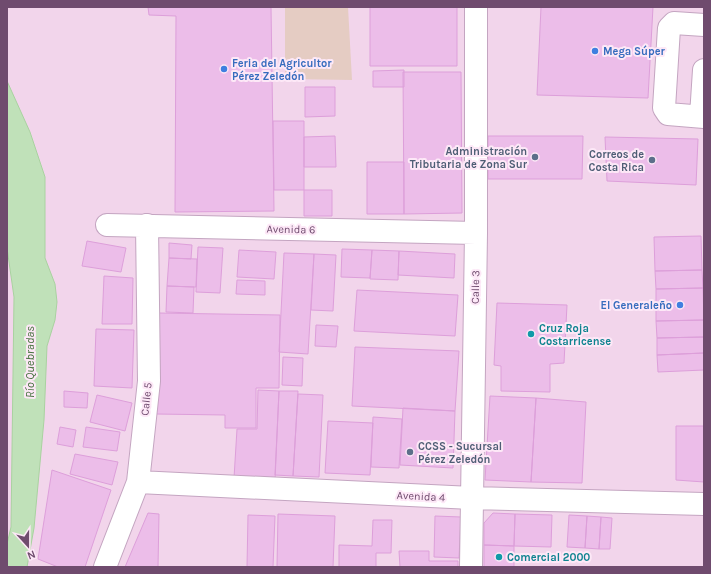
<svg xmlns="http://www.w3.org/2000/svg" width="711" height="574" font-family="Karla,sans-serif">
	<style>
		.residential { fill: #f2d5eb }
		.green { fill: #e5ccc3 }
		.water { fill: #c0e1b9; stroke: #a9d2a0 }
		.building { fill: #ecbde9; stroke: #dd9fda }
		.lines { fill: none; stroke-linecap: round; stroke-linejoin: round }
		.minor-casing { stroke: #c4a5c1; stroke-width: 24 }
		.minor { stroke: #fff; stroke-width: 22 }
		.shop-dot { fill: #3f7fe0; stroke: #fde8f7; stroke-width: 1.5 }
		.service-dot { fill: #5c6f8a; stroke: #fde8f7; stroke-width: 1.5 }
		.culture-dot { fill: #0f9aa8; stroke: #fde8f7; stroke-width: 1.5 }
		.labels { text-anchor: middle; stroke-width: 4; stroke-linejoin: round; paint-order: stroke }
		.shop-label { font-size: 11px; font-weight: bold; fill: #366cbe; stroke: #fde8f7; text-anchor: start }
		.service-label { font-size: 11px; font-weight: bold; fill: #4e5e75; stroke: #fde8f7; text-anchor: end }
		.street-label { font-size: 11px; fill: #6f4b6e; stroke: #fde8f7 }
		.culture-label { font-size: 11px; font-weight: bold; fill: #0d838f; stroke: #fde8f7; text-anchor: start }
		.water-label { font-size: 12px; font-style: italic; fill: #497341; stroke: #fde8f7 }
	</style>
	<rect width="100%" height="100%" fill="#fae2f3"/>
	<path class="residential" d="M7 7H704V567H7Z"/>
	<path class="green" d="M285 7H348L352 80 285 79Z"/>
	<path class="water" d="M7 81 30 132 45 177V258L55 284 57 302 55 320 47 346 44 420 34 528 27 567H7V544L11 527 14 297 7 248Z"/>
	<path class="building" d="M148 7H271L274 211 175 212 176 16 149 15Z
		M370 7H457V66H370Z
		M541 7H653L648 98 537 95Z
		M404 70V87H373V71Z
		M403 72H461L462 213 404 214Z
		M305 87H335V116L305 117Z
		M273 121H304V190H274Z
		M335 136 336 167H304V137Z
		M488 136H583L582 179H488Z
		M605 137 698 139 696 185 607 181Z
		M367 162H404V214H367Z
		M304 190H332V216H304Z
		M701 236 702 270 655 271 654 237Z
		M87 241 126 248 121 272 82 266Z
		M169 243 192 245 191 259 169 258Z
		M198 247 223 248 220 293 196 292Z
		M342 249 372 250 370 278 341 277Z
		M239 250 276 252 274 279 237 277Z
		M372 250 399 251 398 280 370 279Z
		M399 251 455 254 454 278 398 275Z
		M284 253 314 254 308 354 279 352Z
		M314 254 336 255 333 311 311 310Z
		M169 258 197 259 196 287 167 286Z
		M702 270 703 288 656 289 655 271Z
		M104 276 133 278 132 324H102Z
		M237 280 265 281V295L236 294Z
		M167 286 194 287 193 313 166 312Z
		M703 288 704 320 656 321V289Z
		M357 290 458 295 455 336 354 331Z
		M497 303 567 305 564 363 550 364V392L501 391V366L494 365Z
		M158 313 280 315 279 388H256V428H225V415L156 414Z
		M704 320V337L657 338 656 321Z
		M316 325 338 326 336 347 315 346Z
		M96 329 134 330 132 388 94 386Z
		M704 337V353L657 355V338Z
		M355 347 459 351 455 411 352 406Z
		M704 353V370L658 372 657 355Z
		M283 357 303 358 302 386 282 385Z
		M258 390 279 391 275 480 234 478 237 429H257Z
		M64 391 88 393 87 408 64 407Z
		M279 391H298L293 476 275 475Z
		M298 394 323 395 319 477 293 476Z
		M97 395 132 403 125 431 90 422Z
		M490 396 536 398 531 482 485 480Z
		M536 398 586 402 582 483 531 482Z
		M403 408 455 411 453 468 400 465Z
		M373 417 402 419 399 468 371 467Z
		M328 421 373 423 370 475 325 473Z
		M676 426H704V482L676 480Z
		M60 427 76 430 73 447 57 444Z
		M86 427 120 432 117 451 83 447Z
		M75 454 118 462 112 485 70 474Z
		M52 470 111 490 85 567H58L38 559Z
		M148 513 159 514 158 567H125Z
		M493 513 515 514 514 546 484 545V523Z
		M278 514 335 516 333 567H277Z
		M515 514 552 515 551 547 514 546Z
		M248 515 275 516 273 567H247Z
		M569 515 587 516 585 548 567 547Z
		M435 516 461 517 459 558 434 557Z
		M587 516 601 517 599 549 585 548Z
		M601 517 612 518 610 549H599Z
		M373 520H392L391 553H376V567H339V545L372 546Z
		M484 545 514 546V567H484Z
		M399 551H429V561H458V567H400Z"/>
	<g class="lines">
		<defs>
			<path id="minor" d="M704 25 674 23 669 28 664 108 668 114 704 117
				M701 116 704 70
				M107 225 476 233
				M138 482 472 498 704 504
				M105 567 138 482 149 381 147 225
				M471 567 476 233V7"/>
		</defs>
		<use href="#minor" class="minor-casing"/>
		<use href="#minor" class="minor"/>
	</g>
	<g class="shop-dot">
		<circle cx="595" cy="51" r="4"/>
		<circle cx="224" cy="69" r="4"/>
		<circle cx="680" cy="305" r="4"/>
	</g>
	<g class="service-dot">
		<circle cx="535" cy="157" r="4"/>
		<circle cx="652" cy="160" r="4"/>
		<circle cx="410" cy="452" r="4"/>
	</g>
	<g class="culture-dot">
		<circle cx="531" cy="334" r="4"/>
		<circle cx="499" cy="557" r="4"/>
	</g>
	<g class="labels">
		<g class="shop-label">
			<text x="603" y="55">Mega Súper</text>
			<text x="232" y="67">Feria del Agricultor<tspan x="232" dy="13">Pérez Zeledón</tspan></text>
			<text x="672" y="309" text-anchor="end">El Generaleño</text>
		</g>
		<g class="service-label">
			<text x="527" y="155">Administración<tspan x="527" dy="13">Tributaria de Zona Sur</tspan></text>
			<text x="644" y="158">Correos de<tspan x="644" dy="13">Costa Rica</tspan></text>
			<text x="418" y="450" text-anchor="start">CCSS - Sucursal<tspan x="418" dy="13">Pérez Zeledón</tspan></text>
		</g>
		<g class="street-label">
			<text transform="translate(291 229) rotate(1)" y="4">Avenida 6</text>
			<text transform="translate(475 287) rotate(-89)" y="4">Calle 3</text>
			<text transform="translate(146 399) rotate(-84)" y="4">Calle 5</text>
			<text transform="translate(421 496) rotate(3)" y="4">Avenida 4</text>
		</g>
		<g class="culture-label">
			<text x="539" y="332">Cruz Roja<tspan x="539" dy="13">Costarricense</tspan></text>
			<text x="507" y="561">Comercial 2000</text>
		</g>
		<g class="water-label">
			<text transform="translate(30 362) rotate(-90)" y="4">Río Quebradas</text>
		</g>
	</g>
	<rect width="711" height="574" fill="none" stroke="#6f4b6e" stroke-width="16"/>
	<g transform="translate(28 546) rotate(159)" stroke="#fde8f7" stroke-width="3" paint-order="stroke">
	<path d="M0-3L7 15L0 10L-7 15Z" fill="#6f4b6e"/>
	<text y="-6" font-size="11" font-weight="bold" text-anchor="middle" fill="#6f4b6e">N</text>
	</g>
</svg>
